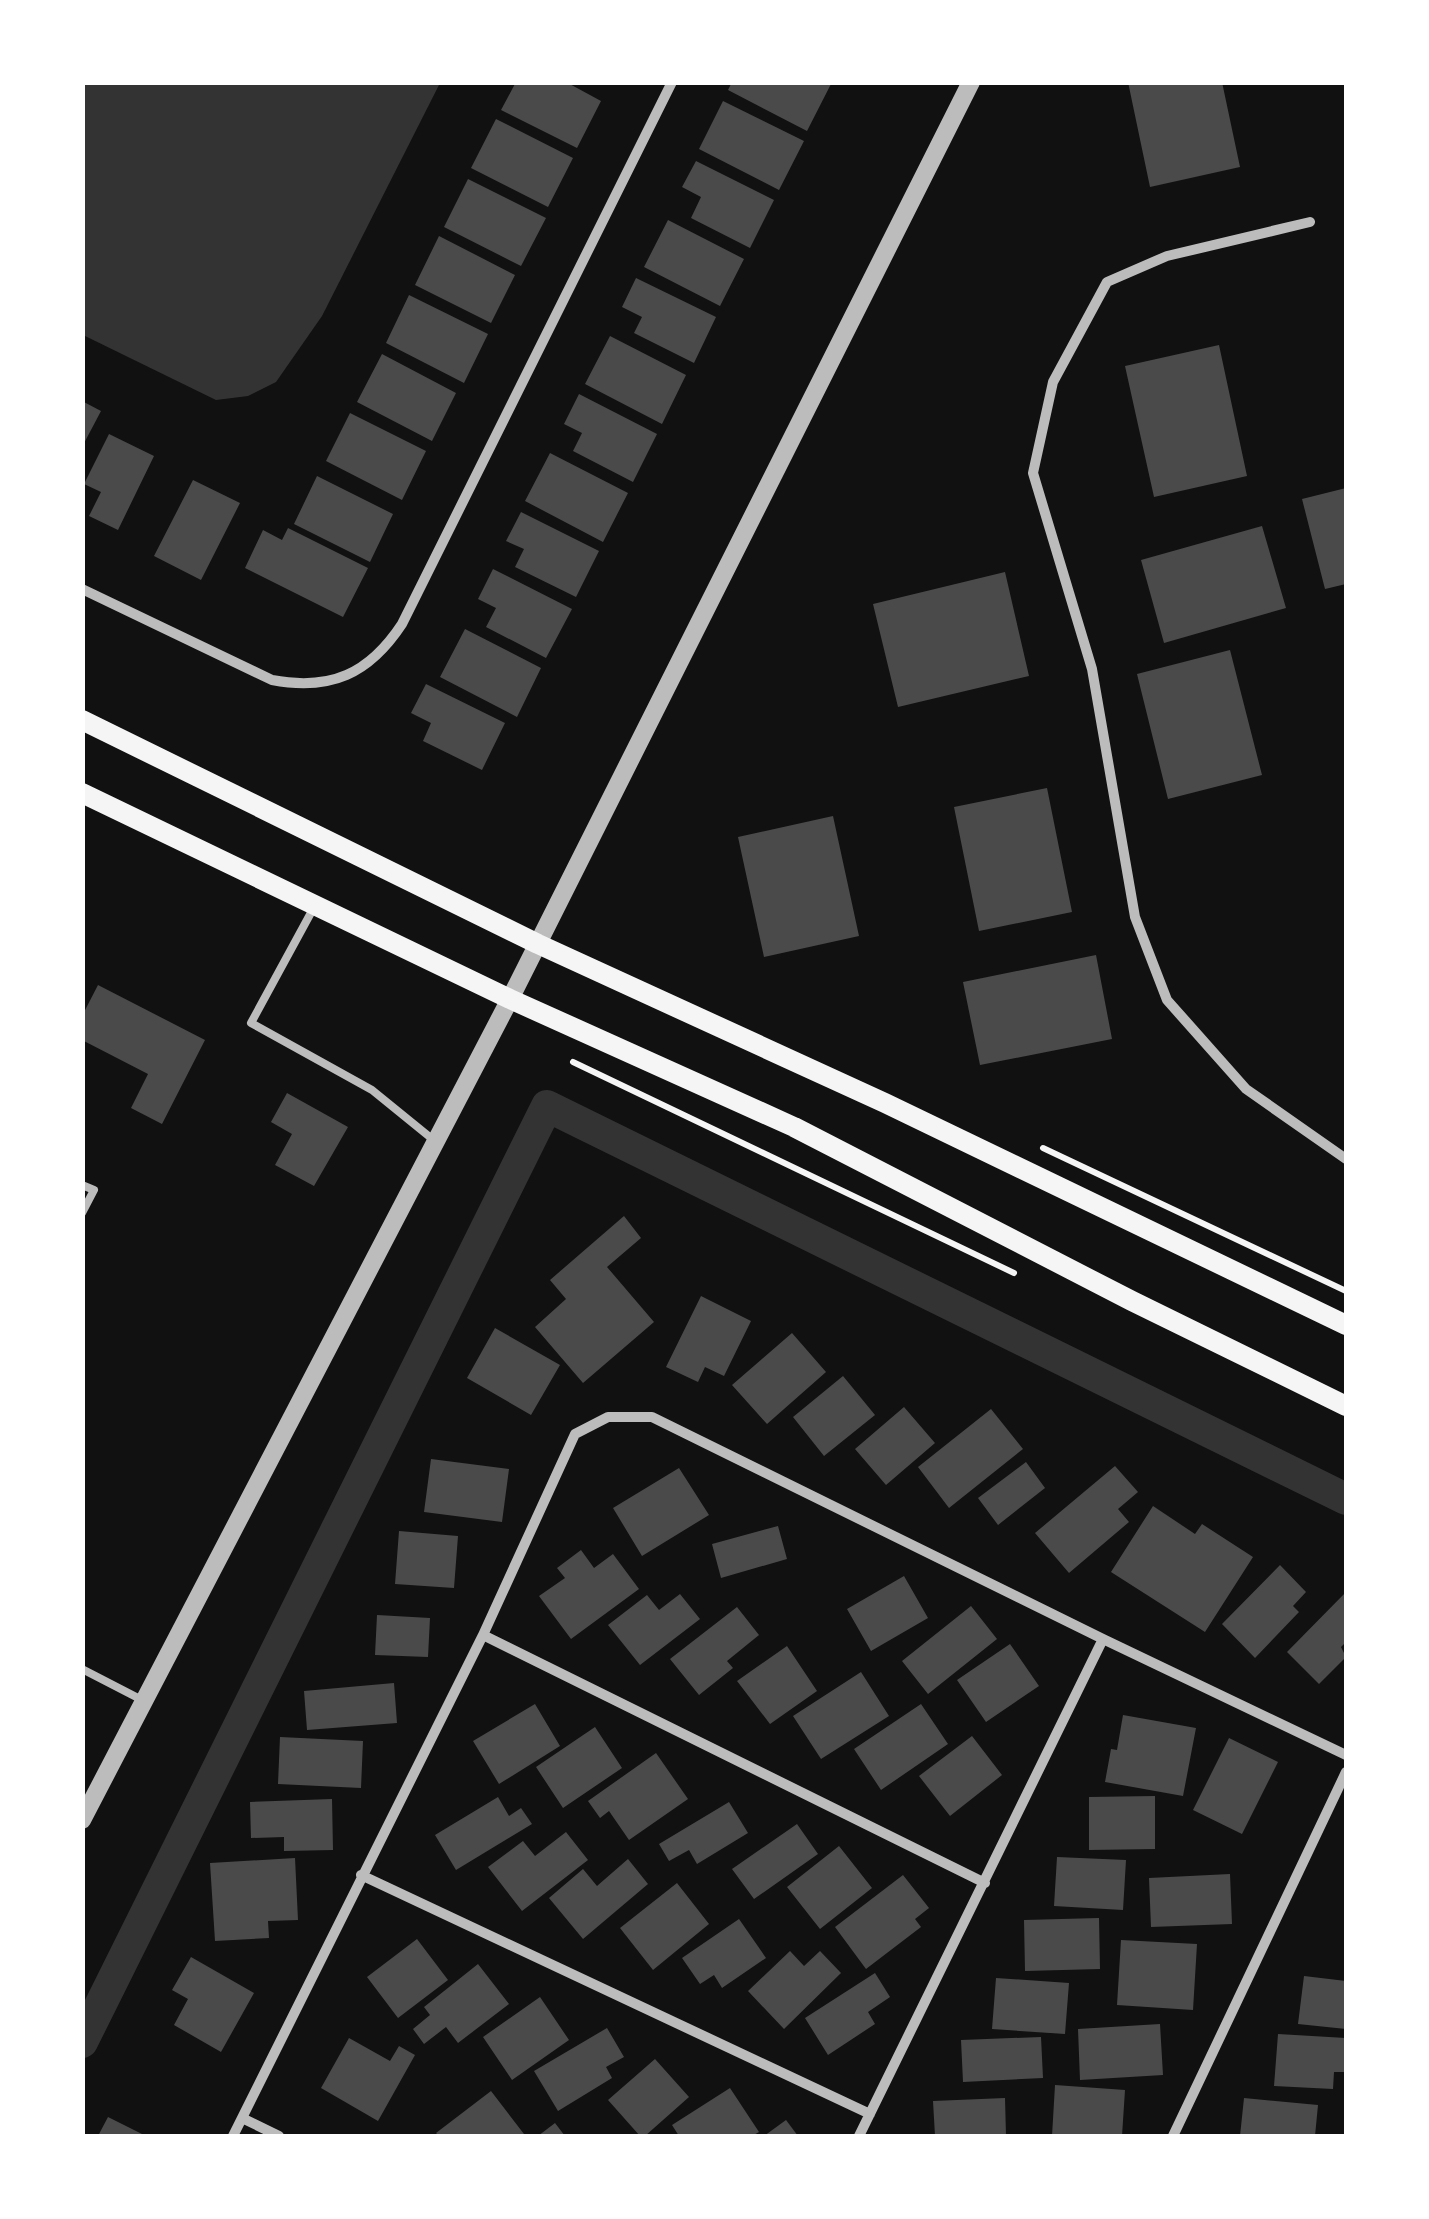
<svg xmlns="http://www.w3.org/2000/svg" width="1429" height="2219" font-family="Rubik,sans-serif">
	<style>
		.water { fill: #333 }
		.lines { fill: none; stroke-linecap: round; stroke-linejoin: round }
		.canal { stroke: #333; stroke-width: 32 }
		.building { fill: #4a4a4a }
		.path { stroke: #f5f5f5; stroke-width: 6 }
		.service { stroke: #bcbcbc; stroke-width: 8 }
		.minor { stroke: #bcbcbc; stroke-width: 10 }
		.tertiary { stroke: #bcbcbc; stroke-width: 18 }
		.secondary { stroke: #f5f5f5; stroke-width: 20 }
	</style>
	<rect width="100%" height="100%" fill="#111"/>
	<path class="water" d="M82 83 83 82 440 83 322 316 276 382 248 396 216 400 83 335Z"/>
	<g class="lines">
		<path class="canal" d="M82 2042 547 1106 1346 1499"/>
	</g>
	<path class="building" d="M516 82H566L601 101 577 148 501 110Z
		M732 82H832L807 131 728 90Z
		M1128 82H1222L1240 167 1150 187Z
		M723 101 804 141 779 190 699 149Z
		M496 119 573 158 548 207 471 168Z
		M696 161 774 200 750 248 691 218 701 197 682 187Z
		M468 179 546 218 521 266 444 227Z
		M668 220 744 259 720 306 644 267Z
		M439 236 515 275 491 323 415 285Z
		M636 278 716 317 694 363 634 333 642 317 622 307Z
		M409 295 488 334 464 383 386 343Z
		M610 336 686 375 662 424 585 384Z
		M1219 345 1247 476 1154 497 1125 366Z
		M382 354 456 393 432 441 357 402Z
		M579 394 657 434 633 482 573 451 582 433 564 424Z
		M82 401 101 411 82 447Z
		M350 413 426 451 402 500 326 461Z
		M109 434 154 456 118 530 89 516 101 492 84 484Z
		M550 453 628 493 603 542 525 501Z
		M317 476 393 514 370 562 294 524Z
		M193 480 240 503 201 580 154 556Z
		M1346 488V584L1325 589 1302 499Z
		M521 512 599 551 576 597 515 567 524 549 506 541Z
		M1262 526 1286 608 1164 643 1141 560Z
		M288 528 368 568 343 617 245 568 263 530 282 540Z
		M493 569 572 609 546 658 486 627 496 608 478 599Z
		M1005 572 1029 676 898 707 873 604Z
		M465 629 541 668 517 717 440 677Z
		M1230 650 1262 775 1168 799 1137 674Z
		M426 684 505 723 482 770 423 741 431 723 411 713Z
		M1047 788 1072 912 979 931 954 807Z
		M833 816 859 936 764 957 738 837Z
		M1096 955 1112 1039 980 1065 963 982Z
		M98 985 205 1040 162 1124 131 1108 148 1074 82 1040V1016Z
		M287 1093 348 1127 314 1186 275 1165 292 1134 271 1122Z
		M624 1216 641 1238 607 1267 654 1322 583 1383 535 1327 566 1299 550 1280Z
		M701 1296 751 1321 724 1376 705 1367 698 1382 666 1367Z
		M495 1328 560 1365 531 1415 467 1378Z
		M792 1333 826 1372 767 1424 732 1385Z
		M843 1376 875 1415 824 1456 793 1417Z
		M904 1407 935 1443 886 1485 855 1449Z
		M991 1409 1023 1449 949 1508 918 1467Z
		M431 1459 509 1469 502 1522 424 1512Z
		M1026 1462 1045 1488 998 1525 978 1498Z
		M1115 1466 1138 1492 1118 1509 1129 1522 1069 1573 1035 1533Z
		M679 1468 709 1515 642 1556 613 1508Z
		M1153 1506 1195 1534 1202 1524 1253 1557 1205 1632 1111 1572Z
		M778 1526 787 1559 721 1578 712 1544Z
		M399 1531 458 1536 454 1588 395 1584Z
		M581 1550 594 1568 613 1554 639 1589 571 1639 539 1596 565 1578 557 1568Z
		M1280 1565 1306 1592 1293 1606 1299 1612 1255 1658 1222 1624Z
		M904 1576 928 1618 871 1651 847 1609Z
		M1346 1592V1642L1341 1647 1346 1657 1319 1684 1287 1652Z
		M680 1594 700 1619 640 1665 608 1625 647 1595 659 1610Z
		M971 1606 997 1639 928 1694 902 1661Z
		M737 1607 759 1635 727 1661 733 1668 699 1695 670 1659Z
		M377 1615 430 1618 428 1657 375 1655Z
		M1010 1644 1039 1686 986 1722 957 1680Z
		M787 1646 817 1691 770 1724 737 1681Z
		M861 1672 889 1716 821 1759 793 1716Z
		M394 1683 397 1723 307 1730 304 1691Z
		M535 1704 560 1746 499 1784 473 1741Z
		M921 1704 948 1744 881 1790 854 1749Z
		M1123 1715 1196 1728 1183 1796 1105 1782 1111 1749 1117 1750Z
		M595 1727 622 1768 563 1808 536 1767Z
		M972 1736 1002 1775 950 1816 919 1776Z
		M280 1737 363 1741 361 1788 278 1784Z
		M1229 1738 1278 1762 1242 1834 1193 1810Z
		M656 1753 688 1799 629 1840 609 1811 600 1818 588 1801Z
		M1155 1796V1849L1089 1850V1797Z
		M498 1797 509 1816 521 1808 532 1824 456 1870 435 1835Z
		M332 1799 333 1850 284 1851V1837L251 1838 250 1802Z
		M729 1802 748 1833 697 1864 689 1850 669 1861 659 1844Z
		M797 1824 818 1854 754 1899 732 1869Z
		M566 1832 588 1860 522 1911 488 1867 523 1841 535 1856Z
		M839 1846 872 1888 820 1929 787 1887Z
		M1057 1857 1126 1860 1123 1910 1054 1906Z
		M295 1858 298 1920 268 1921 269 1938 215 1941 210 1863Z
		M628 1859 648 1884 583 1939 549 1898 583 1869 597 1886Z
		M1230 1874 1232 1924 1151 1927 1149 1878Z
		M903 1875 929 1908 915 1919 921 1927 866 1969 835 1927Z
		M677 1883 709 1924 653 1970 620 1928Z
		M1099 1918 1100 1969 1025 1971 1024 1920Z
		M739 1919 766 1958 722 1988 714 1975 700 1984 682 1958Z
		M417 1939 448 1980 398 2018 367 1977Z
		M1121 1940 1197 1944 1193 2010 1117 2005Z
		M790 1951 804 1966 820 1951 841 1973 784 2029 748 1991Z
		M191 1957 254 1993 221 2052 174 2025 188 1999 172 1990Z
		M478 1964 509 2004 458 2043 446 2027 424 2044 413 2029 430 2015 424 2007Z
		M875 1973 890 1997 868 2012 875 2024 828 2055 805 2018Z
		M1304 1976 1346 1981V2029L1298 2024Z
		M996 1978 1069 1983 1065 2034 992 2029Z
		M540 1997 569 2040 512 2080 483 2037Z
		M1160 2024 1163 2075 1080 2080 1078 2029Z
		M607 2028 624 2057 606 2067 612 2078 558 2111 534 2071Z
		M1278 2034 1346 2038V2072H1334L1333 2089 1274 2086Z
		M1041 2037 1043 2078 963 2082 961 2040Z
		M349 2038 390 2061 399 2046 415 2055 378 2121 321 2088Z
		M655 2059 689 2097 645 2136H640L608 2100Z
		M1055 2085 1125 2090 1122 2136H1052Z
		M730 2088 759 2132 752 2136H679L672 2125Z
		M491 2091 524 2134 439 2136 436 2133Z
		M1005 2098 1006 2136H935L933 2101Z
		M1244 2098 1318 2105 1315 2136H1240Z
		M108 2117 146 2136H98Z
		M786 2120 798 2136H764Z
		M555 2123 565 2136H538Z"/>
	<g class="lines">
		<path class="path" d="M573 1062 1014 1273
			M1043 1148 1346 1291"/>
		<path class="service" d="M313 909 251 1023 372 1090 436 1142
			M82 1185 94 1190 82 1213
			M82 1669 144 1701"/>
		<path class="minor" d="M1310 222 1167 256 1107 282 1053 382 1033 473 1092 669 1135 917 1167 1000 1246 1089 1346 1159
			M82 589 272 680C331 691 369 674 402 624L672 82
			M483 1635 985 1883
			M361 1875 870 2114
			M242 2118 279 2136
			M233 2136 483 1635 575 1434 608 1417H652L1103 1639 1346 1755
			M859 2136 1103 1639
			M1173 2136 1346 1772"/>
		<path class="tertiary" d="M82 1820 510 999 971 82"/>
		<path class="secondary" d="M82 720 538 944 885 1103 1346 1325
			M82 793 510 999 794 1127 1132 1301 1346 1406"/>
	</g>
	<rect width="1429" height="2219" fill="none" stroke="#ffffff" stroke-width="170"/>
</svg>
